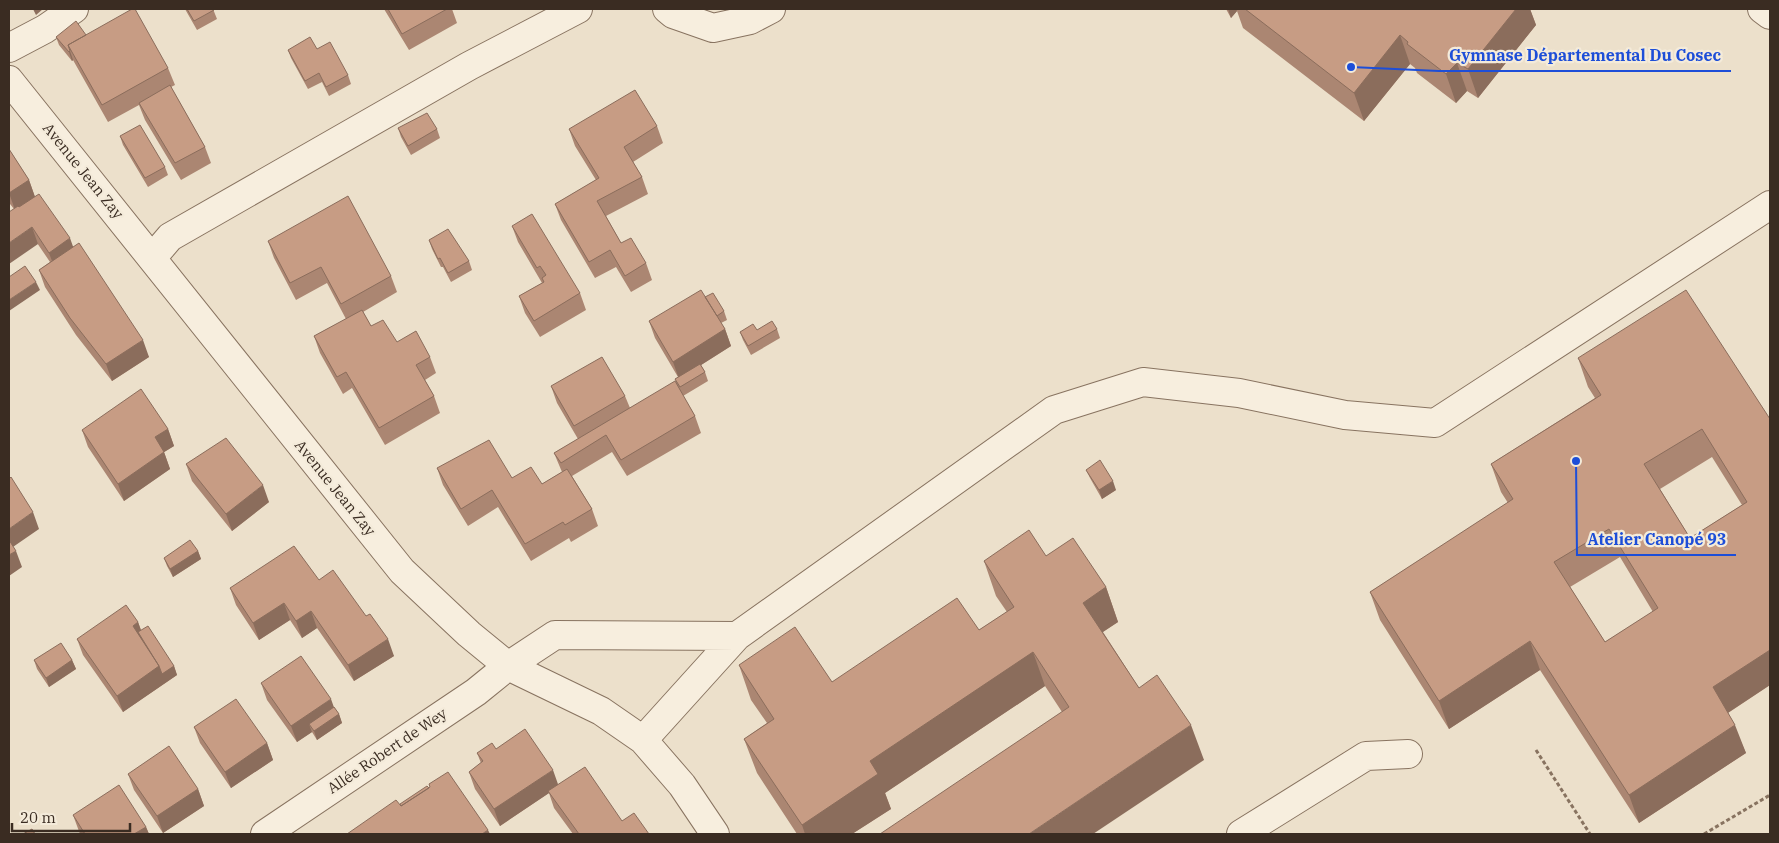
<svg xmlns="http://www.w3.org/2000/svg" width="1779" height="843" font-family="'IBM Plex Serif',serif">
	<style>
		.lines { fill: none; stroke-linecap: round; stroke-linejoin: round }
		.minor-casing { stroke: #887360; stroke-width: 30 }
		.path { stroke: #887360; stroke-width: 3; stroke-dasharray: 4 2.5; stroke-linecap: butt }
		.minor { stroke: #f7eede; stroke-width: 28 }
		.wall { fill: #ab8672; fill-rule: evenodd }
		.shaded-wall { fill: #8b6d5c }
		.building { fill: #c79c84; stroke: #8b6d5c; fill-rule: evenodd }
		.labels { text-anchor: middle; stroke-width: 4.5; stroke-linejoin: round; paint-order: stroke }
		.street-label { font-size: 15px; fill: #3a2c22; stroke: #f4ebda }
		.leader { fill: none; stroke: #1d4ed8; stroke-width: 2 }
		.callout-dot { fill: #1d4ed8; stroke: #f4ebda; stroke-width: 2 }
		.callout-label { font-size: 16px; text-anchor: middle; font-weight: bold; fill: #1d4ed8; stroke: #f4ebda; stroke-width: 4.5; stroke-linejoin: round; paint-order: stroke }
	</style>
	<rect width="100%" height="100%" fill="#ece0cb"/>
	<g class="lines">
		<defs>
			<path id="minor" d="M667 9 673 14 713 28 750 20 771 9
				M1762 9 1770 15
				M9 48 45 29 74 9
				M9 80 402 571 469 634 508 666 601 711 643 740 682 785 715 834
				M152 258 170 237 469 66 578 9
				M643 740 737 636
				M265 834 476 692 508 666 555 635 737 636 1054 410 1143 382 1239 393 1345 415 1435 423 1770 205
				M1241 834 1366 756 1408 754"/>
		</defs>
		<use href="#minor" class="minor-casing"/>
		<path class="path" d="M1536 750 1590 834
			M1704 834 1770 795"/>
		<use href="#minor" class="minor"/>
	</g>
	<path class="wall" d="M185 9H213L217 19 197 30Z
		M384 9H452L457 23 409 50Z
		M1226 9H1530L1536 25 1478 98 1467 91 1456 103 1417 73 1415 68 1410 64 1364 121 1243 28 1237 11 1231 18Z
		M86 35 168 68 175 85 171 87 205 147 211 163 181 180 145 120 139 105 108 122 73 60 72 61 59 45 56 37Z
		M317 49 348 75 351 84 329 96 322 82 308 89 291 58 288 50Z
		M657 126 663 143 633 162 642 177 648 194 606 216 621 243 646 263 652 280 631 292 616 267 595 278 561 220 555 204 596 180 575 146 569 129Z
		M398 128 437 129 440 138 411 155 401 137Z
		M120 136 165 167 168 175 148 187 123 145Z
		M9 149 29 180 35 197 73 247 149 357 112 381 76 335 45 287 39 270 50 262 14 209 10 204 9 205Z
		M512 226 580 293 586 310 540 337 525 313 519 296 542 283 518 242Z
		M429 240 469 261 472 270 451 282 443 267H441L432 249Z
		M268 241 391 276 397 292 363 312 371 326 397 342 430 357 436 373 425 380 434 396 440 413 385 445 352 388 343 394 320 353 314 336 346 319 327 283 296 300 274 258Z
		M705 297 724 311 727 320 721 323 725 329 731 346 701 365 705 372 708 381 683 396 695 416 701 433 627 476 612 452 572 476 592 509 598 526 571 542 569 538 531 561 498 507 468 526 443 485 437 468 512 478 542 484 562 472 554 453 578 439 557 403 551 386 625 396 630 408 676 383 675 379 678 377 655 338 649 321Z
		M777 329 780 338 751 355 743 340 740 332Z
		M1578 358 1770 419V685L1728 713 1746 753 1639 823 1540 670 1449 729 1380 620 1370 592 1508 503 1501 492 1491 464 1595 398 1588 387ZM1712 457 1742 505 1690 538 1660 489ZM1620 557 1653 612 1605 642 1570 587Z
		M168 429 174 446 164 452 170 469 124 501 88 447 82 430Z
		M186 464 269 502 232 531 192 481Z
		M1086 470 1116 490 1102 499 1090 478Z
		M198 551 201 559 173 577 167 566 164 558Z
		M1046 556 1106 587 1118 622 1103 632 1139 688 1204 760 1062 712 1045 686 885 793 891 809 852 834H797L757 773 744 739 767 723 751 700 739 665 832 682 979 630 1007 612 996 596 984 561Z
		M319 580 394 656 354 681 317 628 302 638 290 620 259 640 236 605 230 588Z
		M138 622 141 630 174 666 177 675 123 712 83 655 77 639Z
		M34 660H72L76 669 49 687 37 669Z
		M261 683 334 707 339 714 342 723 317 740 312 732 297 742 267 700Z
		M194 727 267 743 273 760 231 788 200 743Z
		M496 749 622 821 649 834H573L554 808 549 793 500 826 475 789 469 772 481 763 477 753Z
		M128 774 198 789 204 806 163 833 134 790Z
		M73 815 146 827 149 834H80Z"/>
	<path class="shaded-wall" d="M33 9H43L36 15Z
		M1228 9H1236L1237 11 1231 18Z
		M1516 9H1530L1536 25 1478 98 1468 69Z
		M1400 35 1410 64 1364 121 1354 93Z
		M70 51 73 60 72 61 69 52Z
		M1457 63 1467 91 1456 103 1446 74Z
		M29 180 35 197 15 210 9 193Z
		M32 227 38 244 9 264V243Z
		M70 238 76 255 55 269 49 253Z
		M36 282 40 290 9 311V300Z
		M725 329 731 346 679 379 673 362Z
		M143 340 149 357 112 381 106 364Z
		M168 429 174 446 161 454 155 437Z
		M164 452 170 469 124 501 118 484Z
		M1113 481 1116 490 1102 499 1099 490Z
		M263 485 269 502 232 531 226 514Z
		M33 512 39 529 10 549 9 547V529Z
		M16 551 22 567 9 576V555Z
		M198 551 201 559 173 577 170 569Z
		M1106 587 1118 622 1095 637 1083 603Z
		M284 603 290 620 259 640 253 623Z
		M311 611 317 628 302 638 296 621Z
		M138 622 144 639 141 641 133 626Z
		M388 639 394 656 354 681 348 665Z
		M1530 641 1540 670 1449 729 1439 701Z
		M1770 650V685L1723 716 1713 687Z
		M1033 652 1045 686 885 793 891 809 852 834H805L802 825 870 761Z
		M72 660 76 669 49 687 46 678Z
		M159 666H174L177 675 123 712 117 696Z
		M331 699 337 716 309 724 312 732 297 742 291 726Z
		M339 714 342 723 317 740 314 731Z
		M1191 725 1204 760 1093 834H1029Z
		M1735 725 1746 753 1639 823 1629 795Z
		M267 743 273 760 231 788 225 772Z
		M553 770 559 787 548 791 549 793 500 826 494 809Z
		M198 789 204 806 163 833 157 816Z
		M146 827 149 834H134Z
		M488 830 490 834H482Z"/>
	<path class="building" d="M132 9H135L168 68 102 105 68 45Z
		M187 9H213L214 10 194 21Z
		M388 9H447L402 34Z
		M1245 9H1516L1468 69 1457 63 1446 74 1407 44 1408 42 1400 35 1354 93Z
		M76 21 86 35 68 45 70 51 69 52 56 37Z
		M310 37 317 49 330 42 348 75 326 87 319 73 305 81 288 50Z
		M170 85 205 147 175 163 139 103Z
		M635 90 657 126 624 147 642 177 597 201 621 243 631 238 646 263 625 276 610 250 589 262 555 204 599 178 569 129Z
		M427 113 437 129 408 146 398 128Z
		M140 125 165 167 145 178 120 136Z
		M9 149 29 180 9 193Z
		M39 194 70 238 49 253 32 227 9 243V212L18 206 19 207Z
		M348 196 391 276 341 304 321 267 290 283 268 241Z
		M532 214 580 293 534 321 519 296 544 282 542 278 546 275 540 266 537 268 512 226Z
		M448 229 469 261 448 273 440 258 438 259 429 240Z
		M79 243 143 340 106 364 70 318 39 270Z
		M25 266 36 282 9 300V277Z
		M701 290 725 329 673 362 649 321Z
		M1686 290 1770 419V650L1713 687 1735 725 1629 795 1530 641 1439 701 1370 592 1513 499 1491 464 1601 395 1578 358ZM1702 429 1747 502 1690 538 1644 464ZM1609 529 1658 608 1605 642 1554 562Z
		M713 293 724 311 717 316 705 297Z
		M362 310 371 326 383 320 397 342 416 331 430 357 416 365 434 396 379 428 346 372 337 377 314 336Z
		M772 321 777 329 748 346 740 332 753 324 757 330Z
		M602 357 625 396 574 426 551 386Z
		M700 364 705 372 680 387 675 379Z
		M675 381 695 416 621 460 606 435 561 463 554 453Z
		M141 389 168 429 155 437 164 452 118 484 82 430Z
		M226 438 263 485 226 514 186 464Z
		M489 440 512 478 531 467 542 484 567 469 592 509 565 525 563 522 525 544 492 490 461 509 437 468Z
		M1100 460 1113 481 1099 490 1086 470Z
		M11 477 33 512 9 529V479Z
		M1029 530 1046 556 1073 538 1106 587 1083 603 1139 688 1157 675 1191 725 1029 834H880L1069 707 1033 652 870 761 878 774 802 825 744 739 774 719 739 665 795 627 832 682 957 598 979 630 1014 607 984 561Z
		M9 540 16 551 9 555Z
		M190 540 198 551 170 569 164 558Z
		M294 546 319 580 333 570 366 616 370 614 388 639 348 665 311 611 296 621 284 603 253 623 230 588Z
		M126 605 138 622 133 626 159 666 117 696 77 639Z
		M148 626 174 666 162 674 159 666 138 632Z
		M61 643 72 660 46 678 34 660Z
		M301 656 331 699 291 726 261 683Z
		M236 699 267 743 225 772 194 727Z
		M334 707 339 714 314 731 309 724Z
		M525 729 553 770 494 809 469 772 483 761 477 753 492 743 496 749Z
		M169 746 198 789 157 816 128 774Z
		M585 767 622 821 634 813 649 834H579L548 791Z
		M448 772 488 830 482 834H347L396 800 401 806 430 787 429 784Z
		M119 785 146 827 134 834H85L73 815Z
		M427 786 429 788 401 806 400 804Z
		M32 829 35 834H23Z"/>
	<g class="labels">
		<g class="street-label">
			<text transform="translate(83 171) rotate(51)" y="5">Avenue Jean Zay</text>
			<text transform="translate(335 488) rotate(51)" y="5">Avenue Jean Zay</text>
			<text transform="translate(387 751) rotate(-34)" y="5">Allée Robert de Wey</text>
		</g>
	</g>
	<path class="leader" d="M1351 67L1439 71H1731M1576 461L1577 555H1736"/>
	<g class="callout-dot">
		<circle cx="1351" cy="67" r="5"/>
		<circle cx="1576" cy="461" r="5"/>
	</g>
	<g class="callout-label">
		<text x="1585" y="61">Gymnase Départemental Du Cosec</text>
		<text x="1657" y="545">Atelier Canopé 93</text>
	</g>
	<rect width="1779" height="843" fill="none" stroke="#3a2c22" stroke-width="20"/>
	<path d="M12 823v8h118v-8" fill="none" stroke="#3a2c22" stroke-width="2.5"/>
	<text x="20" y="823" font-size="15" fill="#3a2c22" stroke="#f4ebda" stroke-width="4" paint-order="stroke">20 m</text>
</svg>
